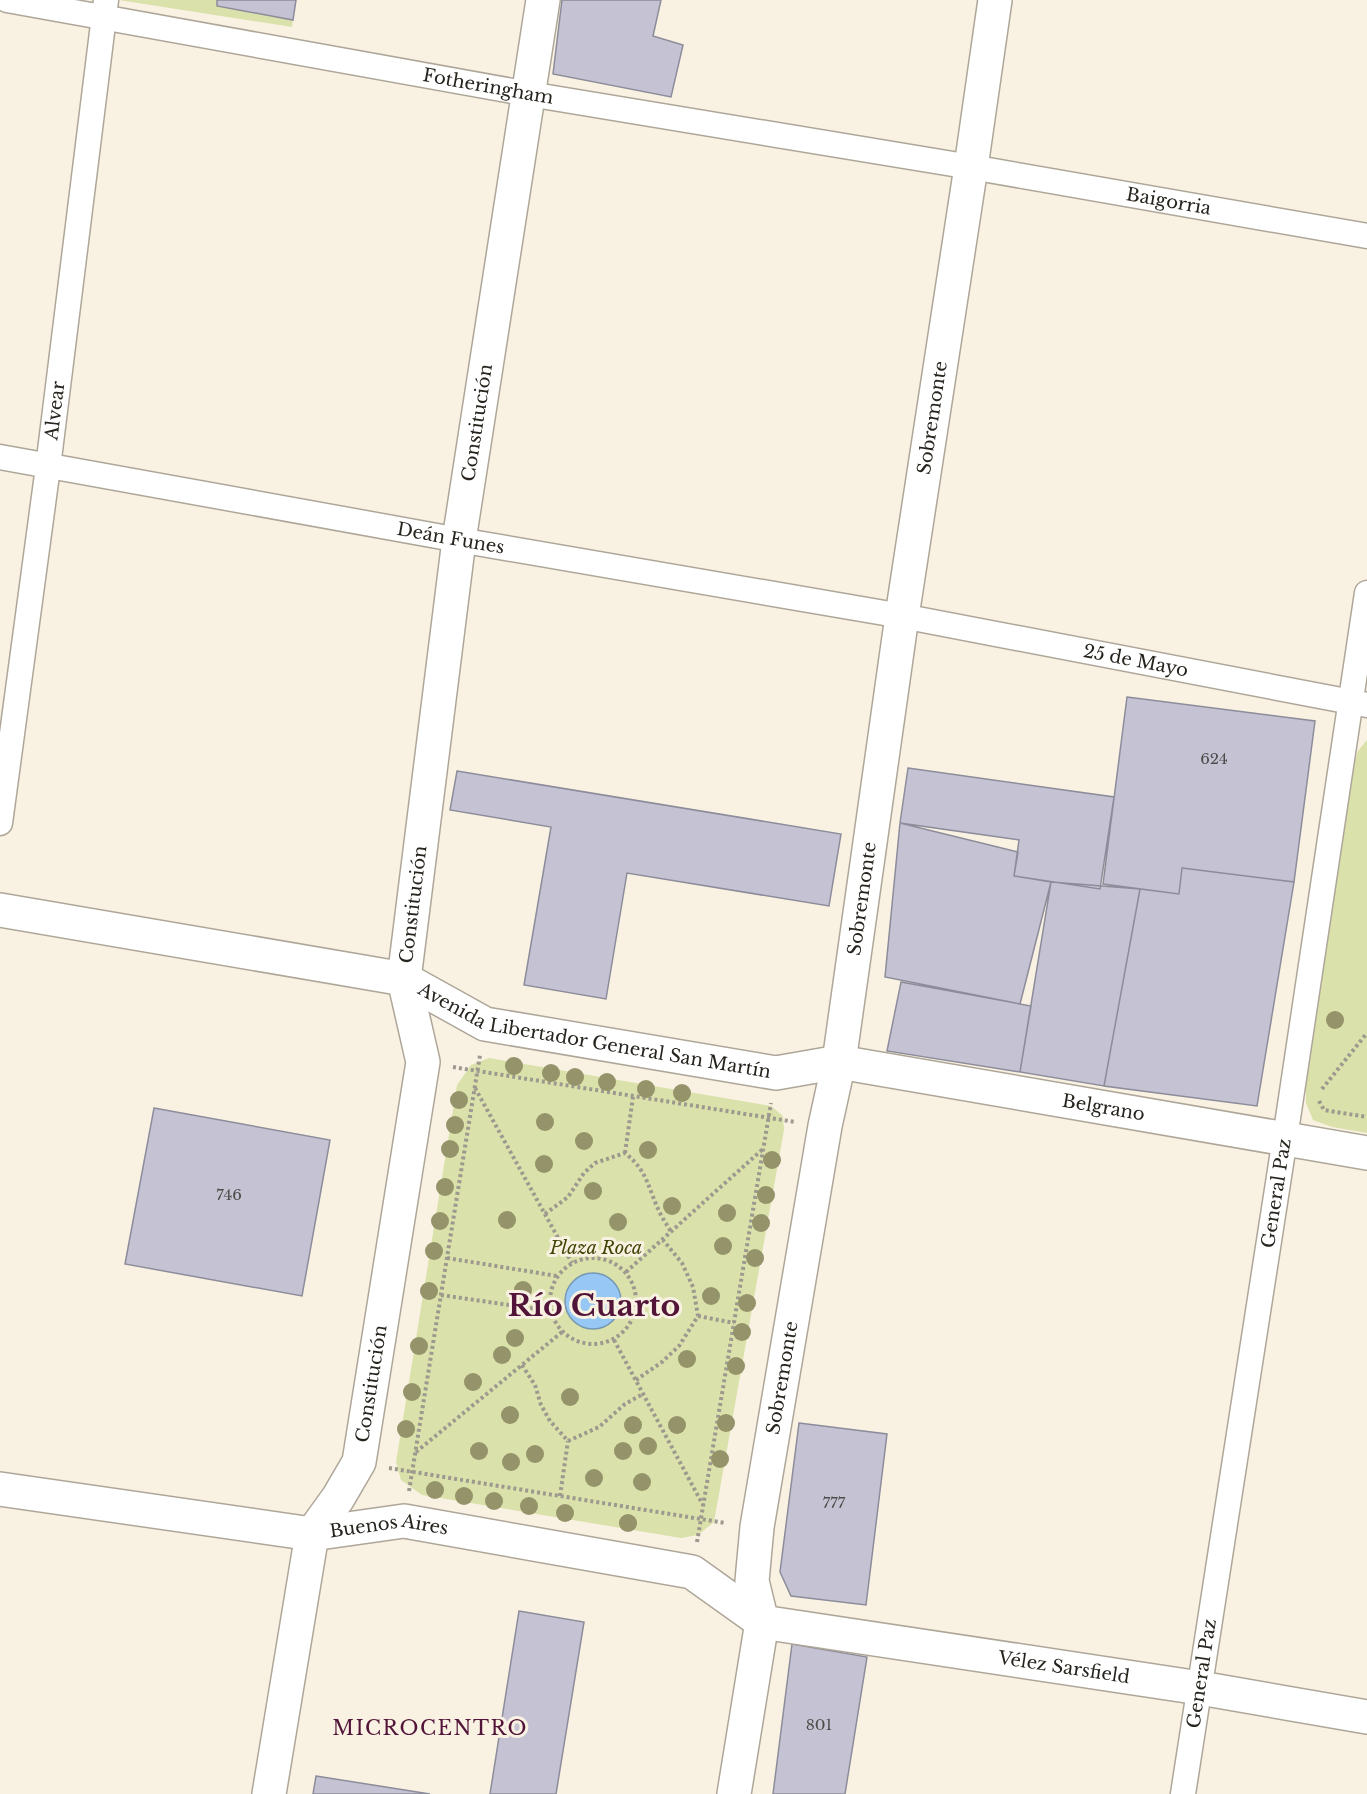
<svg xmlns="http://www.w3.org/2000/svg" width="1367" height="1794" font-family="'Libre Baskerville',serif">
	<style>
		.green { fill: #dae1ab }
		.water { fill: #97c8f5; stroke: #7597b4; stroke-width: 1.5 }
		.building { fill: #c5c3d3; stroke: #8d8c9a; stroke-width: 1.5 }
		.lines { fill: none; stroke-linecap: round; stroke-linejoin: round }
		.street-casing { stroke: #aea799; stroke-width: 27 }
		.secondary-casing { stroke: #aea799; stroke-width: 36 }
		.path { stroke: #9e998e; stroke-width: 4; stroke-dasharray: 3 3; stroke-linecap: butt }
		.street { stroke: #fff; stroke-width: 24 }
		.secondary { stroke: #fff; stroke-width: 33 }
		.tree { fill: #949369 }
		.labels { text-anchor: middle; stroke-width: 6; stroke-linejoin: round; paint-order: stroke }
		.number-label { font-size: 15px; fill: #4e4c4b }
		.street-label { font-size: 18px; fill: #27241e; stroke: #f9f2e3 }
		.park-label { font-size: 18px; font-style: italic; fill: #414506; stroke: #f9f2e3 }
		.neighbourhood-label { font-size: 20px; letter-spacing: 1.5px; fill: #521438; stroke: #f9f2e3 }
		.town-label { font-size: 30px; font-weight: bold; fill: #521438; stroke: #f9f2e3 }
	</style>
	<rect width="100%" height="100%" fill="#f9f2e3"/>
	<path class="green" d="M119 0H295L292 27Z
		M1367 740V1133L1332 1127 1313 1120 1306 1103V1078L1353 765 1358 751Z
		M489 1058 771 1106 783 1116 784 1130 714 1522 698 1535 681 1538 422 1495 401 1480 396 1462 457 1085 471 1065Z"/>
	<path class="water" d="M565 1301a28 28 0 1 1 56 0a28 28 0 1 1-56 0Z"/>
	<path class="building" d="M217 0H296L293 20 217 6Z
		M562 0H661L653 36 683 45 671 97 553 74Z
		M1127 697 1315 721 1294 882 1182 868 1179 894 1103 884Z
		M908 768 1114 797 1100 889 1014 876 1019 840 900 823Z
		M457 771 841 834 829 906 627 873 606 999 524 985 551 827 450 810Z
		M900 823 1018 852 1014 876 1051 882 1020 1004 885 977Z
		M1182 868 1294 882 1257 1106 1104 1086 1140 889 1179 894Z
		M1051 882 1140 889 1104 1086 1020 1072Z
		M901 982 1031 1006 1020 1072 887 1051Z
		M154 1108 330 1140 302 1296 125 1264Z
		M799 1423 887 1434 866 1605 791 1596 780 1572Z
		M519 1611 584 1622 556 1794H490Z
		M792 1644 867 1657 845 1794H773Z
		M316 1776 430 1794H313Z"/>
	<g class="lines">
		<defs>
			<g id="street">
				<path id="s1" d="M7 0 529 94 971 167 1367 236"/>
				<path id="s2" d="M0 457 459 540 902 616 1367 705"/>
				<path id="s3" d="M0 823 48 467 106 0"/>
				<path id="s4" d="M1183 1794 1285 1138 1367 593"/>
			</g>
			<g id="secondary">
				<path id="s5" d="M0 910 404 979 485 1024 776 1073 839 1062 1367 1153"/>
				<path id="s6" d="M0 1489 312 1534 404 1521 692 1572 762 1622 1200 1688 1367 1717"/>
				<path id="s7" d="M269 1794 312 1534 338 1498 359 1462 423 1062 404 979 459 540 543 0"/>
				<path id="s8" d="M734 1794 762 1622 752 1581 757 1527 825 1126 839 1062 902 616 971 167 995 0"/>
			</g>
		</defs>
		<use href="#street" class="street-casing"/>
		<use href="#secondary" class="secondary-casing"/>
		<path class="path" d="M453 1067 795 1122
			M475 1088 572 1263
			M1322 1089 1367 1033
			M1319 1101 1324 1110 1367 1117
			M625 1153 633 1097
			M545 1214 568 1197 584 1173 595 1163 625 1153C649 1172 648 1190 661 1215 664 1221 668 1226 671 1232
			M550 1301a43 43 0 1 1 86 0a43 43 0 1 1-86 0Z
			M447 1258 557 1276
			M626 1272 764 1148
			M441 1295 550 1311
			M698 1316 734 1323
			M614 1340 703 1505
			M522 1365 535 1385 541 1405 550 1421 568 1441 599 1427 625 1404 643 1394
			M636 1380 662 1362 679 1346 698 1316 693 1287 682 1263 663 1240
			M416 1452 562 1332
			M389 1468 725 1523
			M409 1491 480 1055
			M560 1496 568 1441
			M697 1542 771 1103"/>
		<use href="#street" class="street"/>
		<use href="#secondary" class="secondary"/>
	</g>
	<g class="tree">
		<circle cx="1335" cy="1020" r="9"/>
		<circle cx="514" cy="1066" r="9"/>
		<circle cx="551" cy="1073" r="9"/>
		<circle cx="575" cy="1077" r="9"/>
		<circle cx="607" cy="1082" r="9"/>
		<circle cx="646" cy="1089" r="9"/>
		<circle cx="682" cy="1093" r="9"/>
		<circle cx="459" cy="1100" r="9"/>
		<circle cx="545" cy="1122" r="9"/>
		<circle cx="455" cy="1125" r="9"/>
		<circle cx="584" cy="1141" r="9"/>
		<circle cx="450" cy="1149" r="9"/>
		<circle cx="648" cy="1150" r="9"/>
		<circle cx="772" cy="1160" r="9"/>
		<circle cx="544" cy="1164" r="9"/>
		<circle cx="445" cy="1187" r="9"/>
		<circle cx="593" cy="1191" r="9"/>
		<circle cx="766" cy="1195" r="9"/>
		<circle cx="672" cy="1206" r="9"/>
		<circle cx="727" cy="1213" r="9"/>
		<circle cx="507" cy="1220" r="9"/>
		<circle cx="440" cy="1221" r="9"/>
		<circle cx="618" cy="1222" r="9"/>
		<circle cx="761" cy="1223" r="9"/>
		<circle cx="723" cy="1246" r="9"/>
		<circle cx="434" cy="1251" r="9"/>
		<circle cx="755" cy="1258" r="9"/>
		<circle cx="523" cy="1290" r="9"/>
		<circle cx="429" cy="1291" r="9"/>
		<circle cx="711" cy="1296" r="9"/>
		<circle cx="747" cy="1303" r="9"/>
		<circle cx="659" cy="1308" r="9"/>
		<circle cx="742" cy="1332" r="9"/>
		<circle cx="515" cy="1338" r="9"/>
		<circle cx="419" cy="1346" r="9"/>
		<circle cx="502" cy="1355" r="9"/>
		<circle cx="687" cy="1359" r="9"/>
		<circle cx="736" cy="1366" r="9"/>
		<circle cx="473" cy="1382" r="9"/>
		<circle cx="412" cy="1392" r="9"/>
		<circle cx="570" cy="1397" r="9"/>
		<circle cx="510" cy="1415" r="9"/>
		<circle cx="726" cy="1423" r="9"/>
		<circle cx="633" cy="1425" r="9"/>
		<circle cx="677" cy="1425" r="9"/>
		<circle cx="406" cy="1429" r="9"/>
		<circle cx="648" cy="1446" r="9"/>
		<circle cx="479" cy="1451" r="9"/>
		<circle cx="623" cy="1451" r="9"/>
		<circle cx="535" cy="1454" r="9"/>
		<circle cx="720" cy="1459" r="9"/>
		<circle cx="511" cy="1462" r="9"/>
		<circle cx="594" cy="1478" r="9"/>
		<circle cx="642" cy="1482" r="9"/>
		<circle cx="435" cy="1490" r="9"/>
		<circle cx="464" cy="1496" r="9"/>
		<circle cx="494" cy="1501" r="9"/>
		<circle cx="529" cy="1506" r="9"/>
		<circle cx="565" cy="1513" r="9"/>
		<circle cx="628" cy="1523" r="9"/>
	</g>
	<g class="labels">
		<g class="number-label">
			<text x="1214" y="764">624</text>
			<text x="229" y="1200">746</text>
			<text x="834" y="1508">777</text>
			<text x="819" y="1730">801</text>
		</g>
		<g class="street-label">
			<text dy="6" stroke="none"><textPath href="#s1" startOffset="489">Fotheringham</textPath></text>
			<text dy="6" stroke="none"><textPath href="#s1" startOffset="1179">Baigorria</textPath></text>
			<text dy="6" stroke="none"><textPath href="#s3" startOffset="416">Alvear</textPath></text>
			<text dy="6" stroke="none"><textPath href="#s8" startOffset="1394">Sobremonte</textPath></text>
			<text dy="6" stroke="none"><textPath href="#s7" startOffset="1401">Constitución</textPath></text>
			<text dy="6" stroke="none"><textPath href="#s2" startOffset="458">Deán Funes</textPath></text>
			<text dy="6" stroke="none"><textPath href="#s2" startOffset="1154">25 de Mayo</textPath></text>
			<text dy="6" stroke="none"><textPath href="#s8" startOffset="908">Sobremonte</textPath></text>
			<text dy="6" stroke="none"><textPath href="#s7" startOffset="915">Constitución</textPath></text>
			<text dy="6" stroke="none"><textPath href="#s5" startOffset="610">Avenida Libertador General San Martín</textPath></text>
			<text dy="6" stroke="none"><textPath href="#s5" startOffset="1130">Belgrano</textPath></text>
			<text dy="6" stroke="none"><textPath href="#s4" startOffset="608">General Paz</textPath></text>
			<text dy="6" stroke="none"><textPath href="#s8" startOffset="422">Sobremonte</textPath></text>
			<text dy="6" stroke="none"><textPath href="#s7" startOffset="429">Constitución</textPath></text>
			<text dy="6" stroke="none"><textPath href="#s6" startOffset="393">Buenos Aires</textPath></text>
			<text dy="6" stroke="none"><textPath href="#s6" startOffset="1092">Vélez Sarsfield</textPath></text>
			<text dy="6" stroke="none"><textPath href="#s4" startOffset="122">General Paz</textPath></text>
		</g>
		<g class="park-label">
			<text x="596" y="1254">Plaza Roca</text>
		</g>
		<g class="neighbourhood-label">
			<text x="430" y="1735">MICROCENTRO</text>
		</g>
		<g class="town-label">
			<text x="594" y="1316">Río Cuarto</text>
		</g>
	</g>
</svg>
